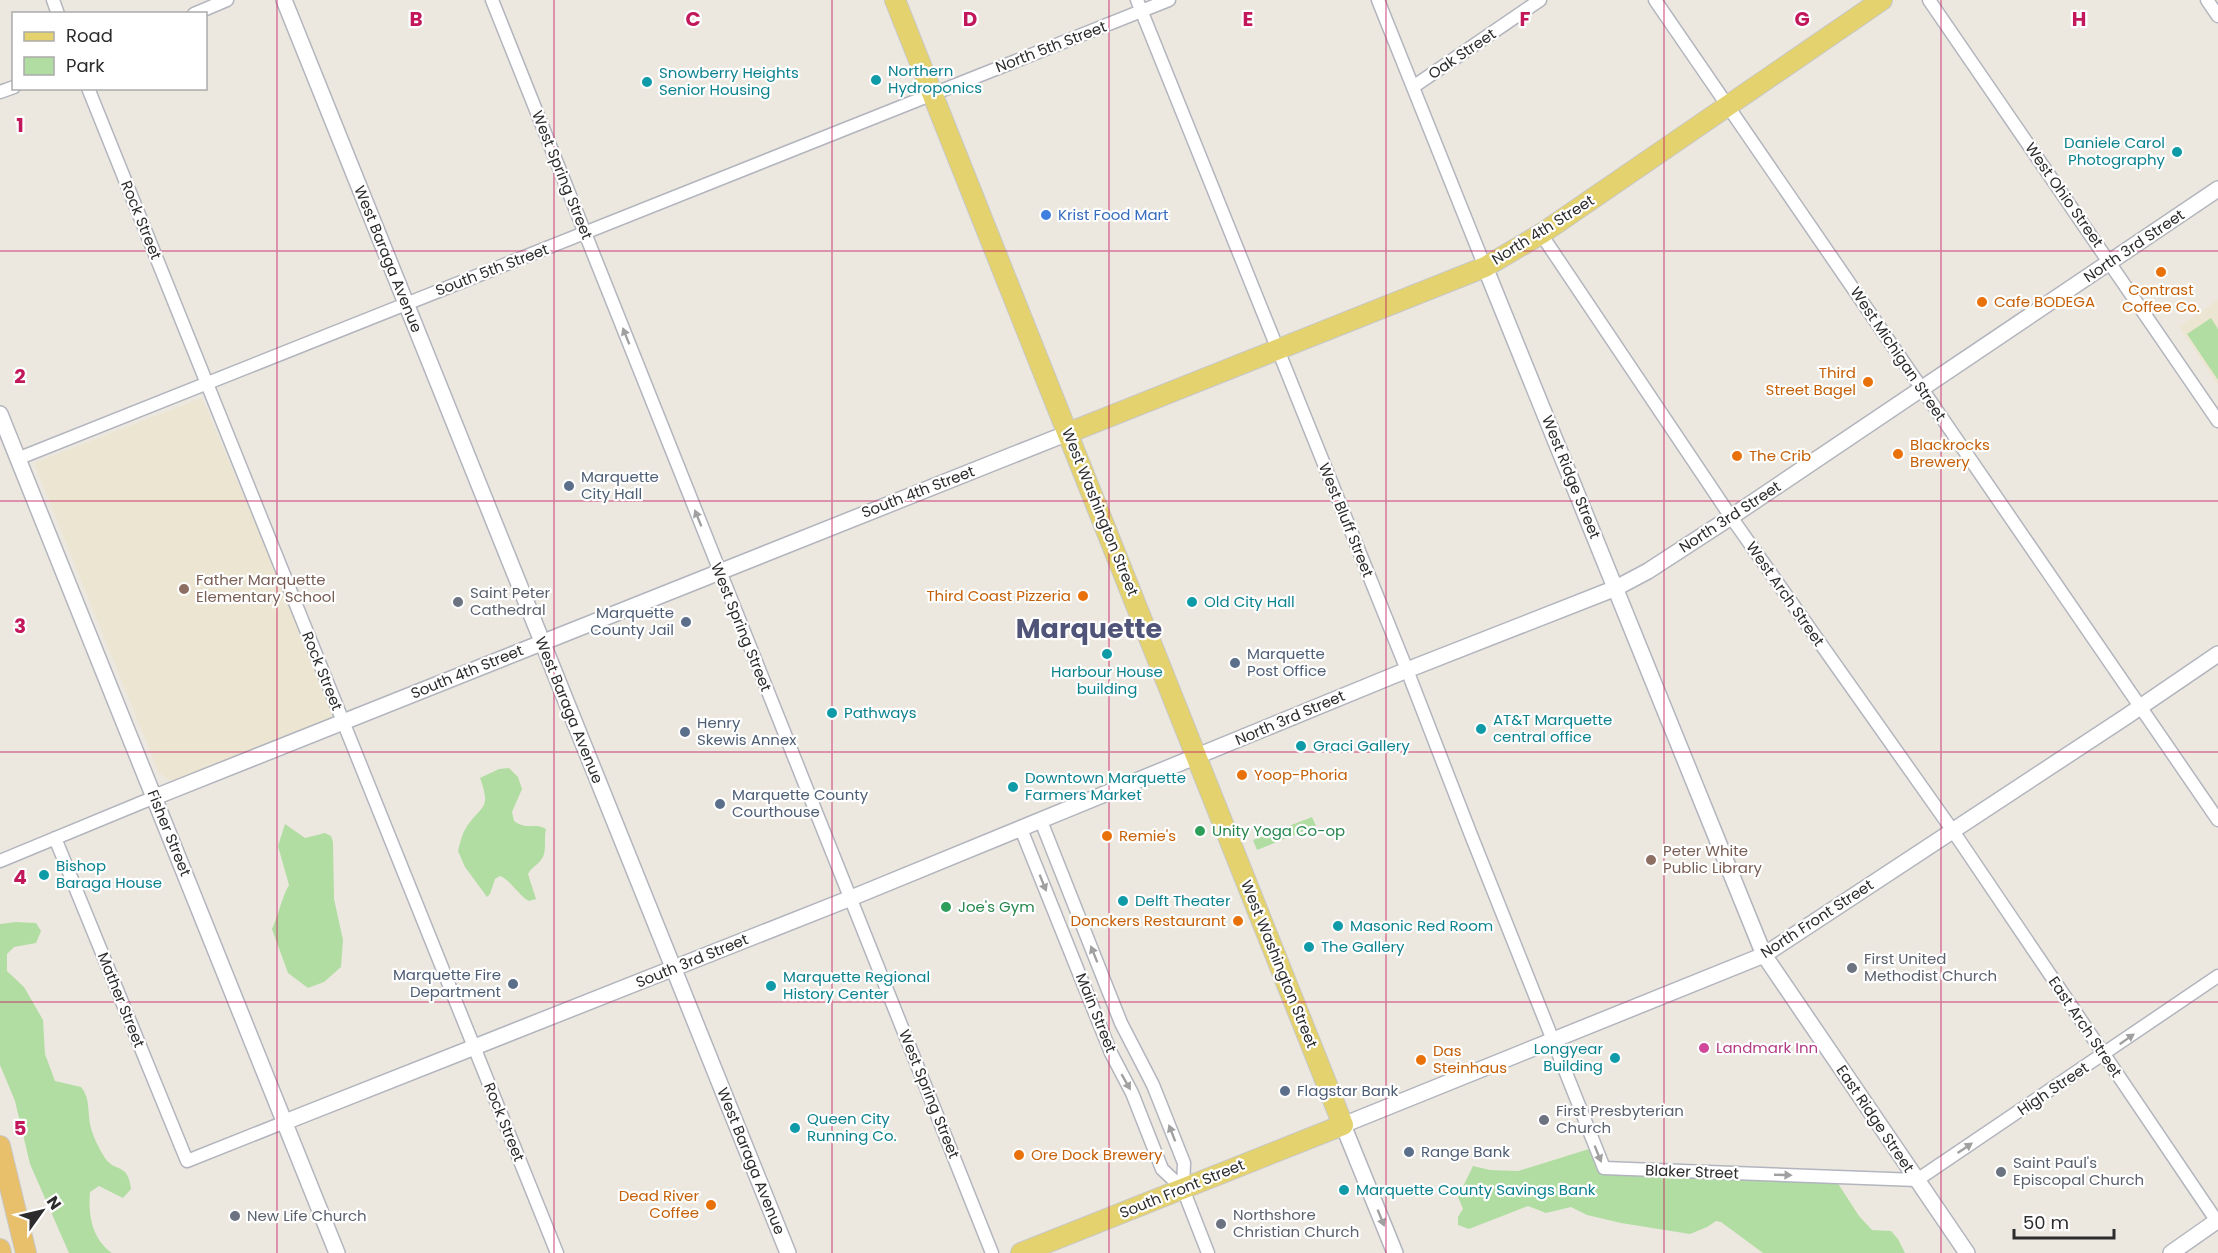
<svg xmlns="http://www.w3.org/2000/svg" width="2218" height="1253" font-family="Poppins,sans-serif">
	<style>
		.education { fill: #ece5d1 }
		.green { fill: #b1dda2 }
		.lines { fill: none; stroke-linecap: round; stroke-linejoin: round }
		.minor-casing { stroke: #b3b5be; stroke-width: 15 }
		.tertiary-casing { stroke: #b3b5be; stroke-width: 18 }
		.primary-casing { stroke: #c8c8c8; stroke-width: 22 }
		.trunk-casing { stroke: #c8c8c8; stroke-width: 22 }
		.minor { stroke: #fff; stroke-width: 12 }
		.tertiary { stroke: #fff; stroke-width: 15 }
		.primary { stroke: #e3d26e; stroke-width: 20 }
		.trunk { stroke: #e8c06c; stroke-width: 20 }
		.oneway { fill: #a0a0a0 }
		.grid { fill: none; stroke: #c2185b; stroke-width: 1.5; stroke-opacity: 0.55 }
		.culture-dot { fill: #0f9aa8; stroke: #fff; stroke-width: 2 }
		.shop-dot { fill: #3f7fe0; stroke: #fff; stroke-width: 2 }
		.food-dot { fill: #e8710a; stroke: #fff; stroke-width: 2 }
		.service-dot { fill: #5c6f8a; stroke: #fff; stroke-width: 2 }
		.education-dot { fill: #8d6e63; stroke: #fff; stroke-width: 2 }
		.worship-dot { fill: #6b7280; stroke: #fff; stroke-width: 2 }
		.leisure-dot { fill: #2e9e5b; stroke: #fff; stroke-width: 2 }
		.hotel-dot { fill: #d1479c; stroke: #fff; stroke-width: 2 }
		.labels { text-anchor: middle; stroke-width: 4.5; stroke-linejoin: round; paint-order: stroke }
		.street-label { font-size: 15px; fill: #2c2c2c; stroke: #fff }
		.culture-label { font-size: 15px; fill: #0d838f; stroke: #fff; text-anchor: start }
		.shop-label { font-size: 15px; fill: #366cbe; stroke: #fff; text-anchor: start }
		.food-label { font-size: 15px; fill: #c56008; stroke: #fff; text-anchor: start }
		.service-label { font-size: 15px; fill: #4e5e75; stroke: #fff; text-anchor: start }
		.education-label { font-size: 15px; fill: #785e54; stroke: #fff; text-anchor: start }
		.worship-label { font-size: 15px; fill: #5b616d; stroke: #fff; text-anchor: start }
		.leisure-label { font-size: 15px; fill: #27864d; stroke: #fff; text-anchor: start }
		.hotel-label { font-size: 15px; fill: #b23c85; stroke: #fff; text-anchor: start }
		.town-label { font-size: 27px; font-weight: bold; fill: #505478; stroke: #fff }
		.grid-label { font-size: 20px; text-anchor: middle; font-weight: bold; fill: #c2185b; stroke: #fff; stroke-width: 4.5; stroke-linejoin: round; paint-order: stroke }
	</style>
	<rect width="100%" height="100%" fill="#ece8e0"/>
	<path class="education" d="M2218 300V385L2179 327Z
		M202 398 337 716 172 781 159 773 34 463Z"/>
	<path class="green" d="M2211 318 2218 329V380L2187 334Z
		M509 768 518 777 522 789 512 812 514 821C528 831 534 822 546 829 544 837 546 846 544 854 542 863 532 866 528 874L536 899 529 901C518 895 512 881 500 876L495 879 490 894 487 897 465 867 458 851C460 843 462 834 466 828 481 804 492 811 480 778L499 769Z
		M1312 817 1316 826 1257 850 1253 840Z
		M285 824 305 838 325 833 331 836 333 842 334 899 343 940 341 967 324 982 308 988 288 973 272 929C279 914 281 899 289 885L278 846Z
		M16 922 36 923 41 931 36 943 14 947 7 954V971L24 987 43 1020 45 1054 55 1081 81 1087C91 1099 87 1113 91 1128 93 1137 100 1150 105 1158 115 1173 128 1162 131 1189L123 1198 99 1186 90 1192C88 1215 92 1239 112 1253H69L30 1164 15 1101 0 1065V924Z
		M1589 1149 1593 1155 1596 1167 1604 1174 1837 1182 1859 1216 1872 1230 1891 1231 1898 1239 1905 1253H1763L1721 1222 1716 1221 1707 1227 1690 1234 1621 1223 1587 1215 1571 1207 1546 1213 1528 1206 1469 1229 1458 1225V1217L1463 1209 1458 1197 1473 1166 1490 1170 1518 1171Z"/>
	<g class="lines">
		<defs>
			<path id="minor" d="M53 0 58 14
				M492 0 992 1253
				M1137 0 1407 670 1471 835 1604 1168 1917 1180 2218 976
				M1378 0 1485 267
				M1655 0 2218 820
				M1929 0 2218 421
				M2207 0 2218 16
				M194 14 227 0
				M1413 87 1540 0
				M88 88 557 1253
				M0 92 14 87
				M1541 234 1731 517 1953 831 2218 1223
				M17 459 1169 0
				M1041 821 1121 1023 1153 1085 1184 1163 1183 1189 1208 1253
				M1021 829 1111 1053 1132 1093 1162 1169 1183 1189
				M55 838 187 1161 285 1122
				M0 861 155 797"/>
			<path id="tertiary" d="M284 0 788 1253
				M1485 267 1764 955 1967 1253
				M0 414 337 1253
				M155 797 1068 433
				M285 1122 851 898 1407 670 1616 588 1648 571 1731 517 2218 189
				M1395 1253 1343 1125 1764 955 2127 716 2218 654
				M2171 1253 2218 1220"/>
			<path id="primary" d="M895 0 1343 1125 1021 1253
				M1068 433 1485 267 1541 234 1882 0"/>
			<path id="trunk" d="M0 1146 26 1253
				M0 1249 1 1253"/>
		</defs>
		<use href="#minor" class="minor-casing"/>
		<use href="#tertiary" class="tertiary-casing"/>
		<use href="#primary" class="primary-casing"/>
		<use href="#trunk" class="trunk-casing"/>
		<use href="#minor" class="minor"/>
		<use href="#tertiary" class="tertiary"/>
		<use href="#primary" class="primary"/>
		<use href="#trunk" class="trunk"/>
	</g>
	<defs><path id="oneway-solid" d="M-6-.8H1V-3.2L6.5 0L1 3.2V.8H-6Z" transform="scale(1.5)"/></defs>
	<g class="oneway">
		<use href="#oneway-solid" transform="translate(626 336) rotate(-112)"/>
		<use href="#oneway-solid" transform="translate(698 518) rotate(-112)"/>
		<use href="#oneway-solid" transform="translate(1043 883) rotate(68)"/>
		<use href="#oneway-solid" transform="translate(1094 954) rotate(-112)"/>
		<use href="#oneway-solid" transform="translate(2127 1039) rotate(-35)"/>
		<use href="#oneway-solid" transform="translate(1126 1082) rotate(60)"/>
		<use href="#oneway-solid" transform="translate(1172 1133) rotate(-111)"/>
		<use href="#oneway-solid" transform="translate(1965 1148) rotate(-34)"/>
		<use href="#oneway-solid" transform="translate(1598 1154) rotate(68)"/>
		<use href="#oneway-solid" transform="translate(1783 1175) rotate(2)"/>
		<use href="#oneway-solid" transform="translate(1381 1218) rotate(68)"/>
	</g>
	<path class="grid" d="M277 0V1253M554 0V1253M832 0V1253M1109 0V1253M1386 0V1253M1664 0V1253M1941 0V1253M0 251H2218M0 501H2218M0 752H2218M0 1002H2218"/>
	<g class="culture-dot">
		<circle cx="876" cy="80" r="6"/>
		<circle cx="647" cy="82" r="6"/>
		<circle cx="2177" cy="152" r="6"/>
		<circle cx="1192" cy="602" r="6"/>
		<circle cx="1107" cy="654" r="6"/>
		<circle cx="832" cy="713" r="6"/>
		<circle cx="1481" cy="729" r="6"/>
		<circle cx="1301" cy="746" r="6"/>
		<circle cx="1013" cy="787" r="6"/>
		<circle cx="44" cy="875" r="6"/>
		<circle cx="1123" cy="901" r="6"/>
		<circle cx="1338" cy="926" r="6"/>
		<circle cx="1309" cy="947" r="6"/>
		<circle cx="771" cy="986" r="6"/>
		<circle cx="1615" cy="1058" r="6"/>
		<circle cx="795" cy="1128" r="6"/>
		<circle cx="1344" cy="1190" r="6"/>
	</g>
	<circle class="shop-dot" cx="1046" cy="215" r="6"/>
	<g class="food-dot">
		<circle cx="2161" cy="272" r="6"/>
		<circle cx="1982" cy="302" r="6"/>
		<circle cx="1868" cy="382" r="6"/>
		<circle cx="1898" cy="454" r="6"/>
		<circle cx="1737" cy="456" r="6"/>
		<circle cx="1083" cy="596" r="6"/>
		<circle cx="1242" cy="775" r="6"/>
		<circle cx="1107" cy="836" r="6"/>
		<circle cx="1238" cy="921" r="6"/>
		<circle cx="1421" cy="1060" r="6"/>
		<circle cx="1019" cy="1155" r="6"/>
		<circle cx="711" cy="1205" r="6"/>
	</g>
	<g class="service-dot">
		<circle cx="569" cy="486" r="6"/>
		<circle cx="686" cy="622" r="6"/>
		<circle cx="1235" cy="663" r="6"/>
		<circle cx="685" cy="732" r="6"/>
		<circle cx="720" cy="804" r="6"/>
		<circle cx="513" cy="984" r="6"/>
		<circle cx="1285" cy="1091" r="6"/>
		<circle cx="1409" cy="1152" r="6"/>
	</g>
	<g class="education-dot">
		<circle cx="184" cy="589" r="6"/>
		<circle cx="1651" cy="860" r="6"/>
	</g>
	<g class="worship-dot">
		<circle cx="458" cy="602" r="6"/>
		<circle cx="1852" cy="968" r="6"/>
		<circle cx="1544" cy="1120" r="6"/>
		<circle cx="2001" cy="1172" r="6"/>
		<circle cx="235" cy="1216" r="6"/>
		<circle cx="1221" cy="1224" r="6"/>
	</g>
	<g class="leisure-dot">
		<circle cx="1200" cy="831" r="6"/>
		<circle cx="946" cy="907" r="6"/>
	</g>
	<circle class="hotel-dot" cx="1704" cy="1048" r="6"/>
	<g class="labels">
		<g class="street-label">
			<text transform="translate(1051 47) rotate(-21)" y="5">North 5th Street</text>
			<text transform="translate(1462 54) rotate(-34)" y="5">Oak Street</text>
			<text transform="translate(562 175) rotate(68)" y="5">West Spring Street</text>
			<text transform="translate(2064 195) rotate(55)" y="5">West Ohio Street</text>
			<text transform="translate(141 220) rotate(68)" y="5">Rock Street</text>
			<text transform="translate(1543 230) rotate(-32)" y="5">North 4th Street</text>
			<text transform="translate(2134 246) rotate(-34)" y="5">North 3rd Street</text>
			<text transform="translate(388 259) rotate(68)" y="5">West Baraga Avenue</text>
			<text transform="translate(492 270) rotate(-21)" y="5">South 5th Street</text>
			<text transform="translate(1898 354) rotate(56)" y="5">West Michigan Street</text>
			<text transform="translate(1571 477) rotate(68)" y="5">West Ridge Street</text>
			<text transform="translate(918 492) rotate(-21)" y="5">South 4th Street</text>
			<text transform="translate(1100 512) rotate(68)" y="5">West Washington Street</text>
			<text transform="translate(1730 517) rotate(-33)" y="5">North 3rd Street</text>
			<text transform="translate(1346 520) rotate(68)" y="5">West Bluff Street</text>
			<text transform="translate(1785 594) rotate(55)" y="5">West Arch Street</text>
			<text transform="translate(741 627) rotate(68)" y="5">West Spring Street</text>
			<text transform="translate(322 671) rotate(68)" y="5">Rock Street</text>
			<text transform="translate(467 672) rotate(-22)" y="5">South 4th Street</text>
			<text transform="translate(569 710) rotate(68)" y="5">West Baraga Avenue</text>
			<text transform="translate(1290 718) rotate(-23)" y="5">North 3rd Street</text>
			<text transform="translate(169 833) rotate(68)" y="5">Fisher Street</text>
			<text transform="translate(1817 919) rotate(-33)" y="5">North Front Street</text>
			<text transform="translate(692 961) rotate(-22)" y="5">South 3rd Street</text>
			<text transform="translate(1279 964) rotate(68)" y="5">West Washington Street</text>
			<text transform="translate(121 1000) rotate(68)" y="5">Mather Street</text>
			<text transform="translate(1096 1013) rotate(68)" y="5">Main Street</text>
			<text transform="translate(2085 1027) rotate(56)" y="5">East Arch Street</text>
			<text transform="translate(2053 1089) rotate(-34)" y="5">High Street</text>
			<text transform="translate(929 1094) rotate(68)" y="5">West Spring Street</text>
			<text transform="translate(1875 1119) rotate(56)" y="5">East Ridge Street</text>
			<text transform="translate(504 1122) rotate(68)" y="5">Rock Street</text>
			<text transform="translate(751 1161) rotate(68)" y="5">West Baraga Avenue</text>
			<text transform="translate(1692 1172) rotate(2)" y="5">Blaker Street</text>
			<text transform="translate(1182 1189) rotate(-22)" y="5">South Front Street</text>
		</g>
		<g class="culture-label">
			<text x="888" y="76">Northern<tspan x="888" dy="17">Hydroponics</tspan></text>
			<text x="659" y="78">Snowberry Heights<tspan x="659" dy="17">Senior Housing</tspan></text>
			<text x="2165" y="148" text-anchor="end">Daniele Carol<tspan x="2165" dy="17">Photography</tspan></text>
			<text x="1204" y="607">Old City Hall</text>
			<text x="1107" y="677" text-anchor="middle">Harbour House<tspan x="1107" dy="17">building</tspan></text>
			<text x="844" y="718">Pathways</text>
			<text x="1493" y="725">AT&amp;T Marquette<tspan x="1493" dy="17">central office</tspan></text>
			<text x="1313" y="751">Graci Gallery</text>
			<text x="1025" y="783">Downtown Marquette<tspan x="1025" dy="17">Farmers Market</tspan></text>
			<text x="56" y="871">Bishop<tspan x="56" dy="17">Baraga House</tspan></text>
			<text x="1135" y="906">Delft Theater</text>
			<text x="1350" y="931">Masonic Red Room</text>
			<text x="1321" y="952">The Gallery</text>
			<text x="783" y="982">Marquette Regional<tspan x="783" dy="17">History Center</tspan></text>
			<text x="1603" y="1054" text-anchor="end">Longyear<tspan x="1603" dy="17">Building</tspan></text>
			<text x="807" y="1124">Queen City<tspan x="807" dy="17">Running Co.</tspan></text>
			<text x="1356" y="1195">Marquette County Savings Bank</text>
		</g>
		<g class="shop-label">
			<text x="1058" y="220">Krist Food Mart</text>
		</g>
		<g class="food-label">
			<text x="2161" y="295" text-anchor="middle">Contrast<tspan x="2161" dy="17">Coffee Co.</tspan></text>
			<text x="1994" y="307">Cafe BODEGA</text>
			<text x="1856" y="378" text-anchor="end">Third<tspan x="1856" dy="17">Street Bagel</tspan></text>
			<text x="1910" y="450">Blackrocks<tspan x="1910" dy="17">Brewery</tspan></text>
			<text x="1749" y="461">The Crib</text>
			<text x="1071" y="601" text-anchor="end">Third Coast Pizzeria</text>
			<text x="1254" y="780">Yoop-Phoria</text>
			<text x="1119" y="841">Remie's</text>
			<text x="1226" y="926" text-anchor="end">Donckers Restaurant</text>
			<text x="1433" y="1056">Das<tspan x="1433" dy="17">Steinhaus</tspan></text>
			<text x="1031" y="1160">Ore Dock Brewery</text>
			<text x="699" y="1201" text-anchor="end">Dead River<tspan x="699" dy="17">Coffee</tspan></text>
		</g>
		<g class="service-label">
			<text x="581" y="482">Marquette<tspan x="581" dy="17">City Hall</tspan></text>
			<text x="674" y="618" text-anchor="end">Marquette<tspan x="674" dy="17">County Jail</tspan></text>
			<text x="1247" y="659">Marquette<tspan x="1247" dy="17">Post Office</tspan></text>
			<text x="697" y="728">Henry<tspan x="697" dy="17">Skewis Annex</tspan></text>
			<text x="732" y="800">Marquette County<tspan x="732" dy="17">Courthouse</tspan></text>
			<text x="501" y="980" text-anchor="end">Marquette Fire<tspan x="501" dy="17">Department</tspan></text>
			<text x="1297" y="1096">Flagstar Bank</text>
			<text x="1421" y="1157">Range Bank</text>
		</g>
		<g class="education-label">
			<text x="196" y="585">Father Marquette<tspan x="196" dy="17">Elementary School</tspan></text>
			<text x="1663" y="856">Peter White<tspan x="1663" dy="17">Public Library</tspan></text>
		</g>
		<g class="worship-label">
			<text x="470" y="598">Saint Peter<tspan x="470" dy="17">Cathedral</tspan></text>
			<text x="1864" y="964">First United<tspan x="1864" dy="17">Methodist Church</tspan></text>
			<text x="1556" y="1116">First Presbyterian<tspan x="1556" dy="17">Church</tspan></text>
			<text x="2013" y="1168">Saint Paul's<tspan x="2013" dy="17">Episcopal Church</tspan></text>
			<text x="1233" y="1220">Northshore<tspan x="1233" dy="17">Christian Church</tspan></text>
			<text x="247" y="1221">New Life Church</text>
		</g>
		<g class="leisure-label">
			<text x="1212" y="836">Unity Yoga Co-op</text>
			<text x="958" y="912">Joe's Gym</text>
		</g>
		<g class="hotel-label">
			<text x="1716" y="1053">Landmark Inn</text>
		</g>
		<g class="town-label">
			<text x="1089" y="638">Marquette</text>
		</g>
	</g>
	<g class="grid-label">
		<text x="416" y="26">B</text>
		<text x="693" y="26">C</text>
		<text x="970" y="26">D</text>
		<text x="1248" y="26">E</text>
		<text x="1525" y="26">F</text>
		<text x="1802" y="26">G</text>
		<text x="2079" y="26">H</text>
		<text x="20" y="132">1</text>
		<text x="20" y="383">2</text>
		<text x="20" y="633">3</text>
		<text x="20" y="884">4</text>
		<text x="20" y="1135">5</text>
	</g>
	<rect x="12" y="12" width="195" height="78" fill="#ffffff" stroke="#ababab" stroke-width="1.5"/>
	<rect x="24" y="32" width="30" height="9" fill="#e3d26e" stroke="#ababab" stroke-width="1.5"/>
	<text x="66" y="42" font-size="18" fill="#2c2c2c">Road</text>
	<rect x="24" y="57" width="30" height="18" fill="#b1dda2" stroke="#ababab" stroke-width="1.5"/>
	<text x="66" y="72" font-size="18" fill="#2c2c2c">Park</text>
	<g transform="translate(42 1211) rotate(56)" stroke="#ffffff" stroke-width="4.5" paint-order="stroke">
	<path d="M0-4.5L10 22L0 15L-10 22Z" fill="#2c2c2c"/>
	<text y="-9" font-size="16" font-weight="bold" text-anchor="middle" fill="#2c2c2c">N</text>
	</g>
	<path d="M2014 1229v9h100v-9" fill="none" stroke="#2c2c2c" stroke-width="3"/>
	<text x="2023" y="1229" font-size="18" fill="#2c2c2c" stroke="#ffffff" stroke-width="4.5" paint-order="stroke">50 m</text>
</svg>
